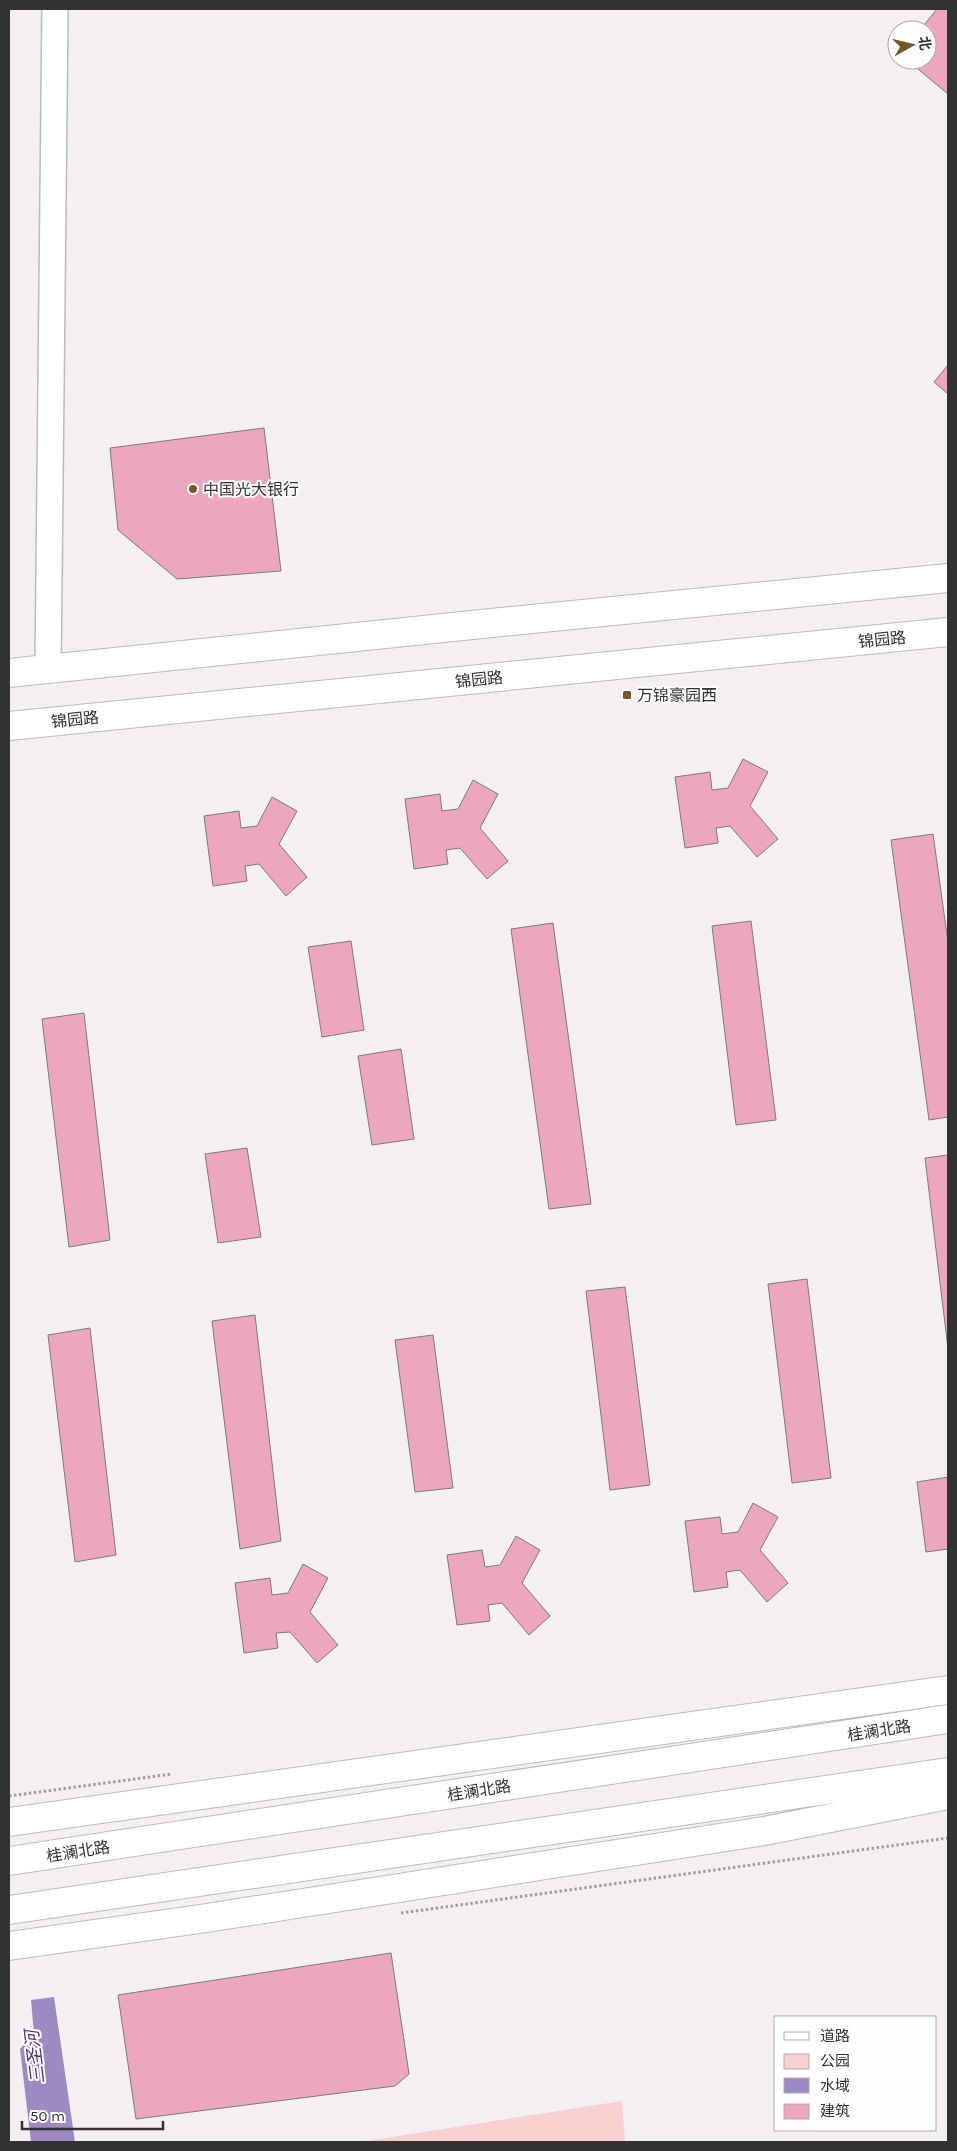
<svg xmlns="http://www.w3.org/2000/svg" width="957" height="2151" font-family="Karla,'Noto Sans SC',sans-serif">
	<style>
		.green { fill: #f8d0d0 }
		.water { fill: #9f89c2 }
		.building { fill: #eca7bc; stroke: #7e7a7b }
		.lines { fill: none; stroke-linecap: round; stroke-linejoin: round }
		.minor-casing { stroke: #bdbabc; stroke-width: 28 }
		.major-casing { stroke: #bdbabc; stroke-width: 30 }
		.path { stroke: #a19ea0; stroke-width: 3; stroke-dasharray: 2.5 2.5; stroke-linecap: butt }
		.minor { stroke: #fff; stroke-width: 25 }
		.major { stroke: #fff; stroke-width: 28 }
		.poi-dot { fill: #74582b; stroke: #fffdfe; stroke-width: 2 }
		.labels { text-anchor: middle; stroke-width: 4; stroke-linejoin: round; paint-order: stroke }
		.poi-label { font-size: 16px; fill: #333233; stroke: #fffdfe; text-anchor: start }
		.street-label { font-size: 16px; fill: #333233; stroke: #fffdfe }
		.water-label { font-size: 18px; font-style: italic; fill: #523479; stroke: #fffdfe }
	</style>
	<rect width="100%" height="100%" fill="#f3eff2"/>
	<path class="green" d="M622 2101 625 2142H360Z"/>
	<path class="water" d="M54 1997 75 2142H31L20 2049 34 2034 31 2000Z"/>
	<path class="building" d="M937 9H948V94L907 60H927V30H920Z
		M948 365V394L934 382Z
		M264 428 281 571 177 579 118 530 110 448Z
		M743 759 768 772 750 806 778 839 757 857 730 826 716 828 718 843 685 848 675 777 710 772 712 790 728 788Z
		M473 780 498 794 480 828 508 861 487 879 460 848 446 850 448 864 414 869 405 799 440 794 442 811 458 809Z
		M272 797 297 811 279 844 307 877 286 896 259 864 245 866 247 881 213 886 204 816 239 811 241 828 257 826Z
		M933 834 948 942V1117L929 1120 891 840Z
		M751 921 776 1120 736 1125 712 926Z
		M553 923 591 1204 549 1209 511 929Z
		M351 941 364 1030 322 1037 308 947Z
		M84 1013 110 1240 69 1247 42 1019Z
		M401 1049 414 1139 372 1145 358 1056Z
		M247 1148 261 1237 218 1243 205 1154Z
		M948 1155V1349L925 1158Z
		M807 1279 831 1478 792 1483 768 1284Z
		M625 1287 650 1485 610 1490 586 1291Z
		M255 1315 281 1541 240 1549 212 1321Z
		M90 1328 116 1555 75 1562 48 1335Z
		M433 1335 453 1488 415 1492 395 1340Z
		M948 1477V1549L926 1552 917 1482Z
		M753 1503 778 1517 760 1550 788 1583 767 1602 740 1570 726 1572 728 1587 694 1592 685 1521 720 1517 722 1534 738 1532Z
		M516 1536 540 1550 522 1583 550 1616 529 1635 502 1603 488 1605 490 1621 457 1625 447 1555 482 1550 485 1567 500 1565Z
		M303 1564 328 1578 310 1612 338 1645 317 1663 290 1632 276 1633 278 1648 244 1653 235 1583 270 1578 272 1595 288 1593Z
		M391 1953 409 2074 395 2086 136 2119 118 1995Z"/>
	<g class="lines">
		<defs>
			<path id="minor" d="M48 669 55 9"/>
			<path id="major" d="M9 673 501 622 948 578
				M9 726 948 632
				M9 1822 948 1690
				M9 1861 948 1719
				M9 1910 948 1772
				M9 1946 200 1919 764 1831 948 1795"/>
		</defs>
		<use href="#minor" class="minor-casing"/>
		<use href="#major" class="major-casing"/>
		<path class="path" d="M9 1796 172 1774
			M401 1913 948 1838"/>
		<use href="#minor" class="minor"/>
		<use href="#major" class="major"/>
	</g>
	<g class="poi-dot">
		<circle cx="193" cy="489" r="5"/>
		<rect x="622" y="690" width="10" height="10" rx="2.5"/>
	</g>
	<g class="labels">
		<g class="poi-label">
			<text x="203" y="495">中国光大银行</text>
			<text x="637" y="701">万锦豪园西</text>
		</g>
		<g class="street-label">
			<text transform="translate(882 639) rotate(-6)" y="6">锦园路</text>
			<text transform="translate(479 679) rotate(-6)" y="6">锦园路</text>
			<text transform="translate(75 719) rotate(-6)" y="6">锦园路</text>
			<text transform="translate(879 1730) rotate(-9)" y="6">桂澜北路</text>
			<text transform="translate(479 1790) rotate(-9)" y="6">桂澜北路</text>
			<text transform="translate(78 1851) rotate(-9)" y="6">桂澜北路</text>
		</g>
		<g class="water-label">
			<text transform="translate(35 2057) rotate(-97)" y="6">三圣河</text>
		</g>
	</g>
	<rect width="957" height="2151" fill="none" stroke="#333233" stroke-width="20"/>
	<rect x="774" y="2016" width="162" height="115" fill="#fffdfe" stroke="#adacad"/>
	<rect x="784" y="2032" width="25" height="8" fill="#ffffff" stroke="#adacad"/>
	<text x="820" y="2041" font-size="15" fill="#333233">道路</text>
	<rect x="784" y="2054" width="25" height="15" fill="#f8d0d0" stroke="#adacad"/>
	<text x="820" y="2066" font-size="15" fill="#333233">公园</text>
	<rect x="784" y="2078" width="25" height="15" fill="#9f89c2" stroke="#adacad"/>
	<text x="820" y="2091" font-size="15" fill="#333233">水域</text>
	<rect x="784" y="2104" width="25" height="15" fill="#eca7bc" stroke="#adacad"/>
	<text x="820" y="2116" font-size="15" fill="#333233">建筑</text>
	<g transform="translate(912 45) rotate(82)"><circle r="24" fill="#fffdfe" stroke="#adacad"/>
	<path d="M0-4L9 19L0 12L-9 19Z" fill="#74582b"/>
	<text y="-8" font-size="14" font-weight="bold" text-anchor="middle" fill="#333233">北</text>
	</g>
	<path d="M22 2121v8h141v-8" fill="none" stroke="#333233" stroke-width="2.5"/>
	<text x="30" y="2121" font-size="15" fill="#333233" stroke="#fffdfe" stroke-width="4" paint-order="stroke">50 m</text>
</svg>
